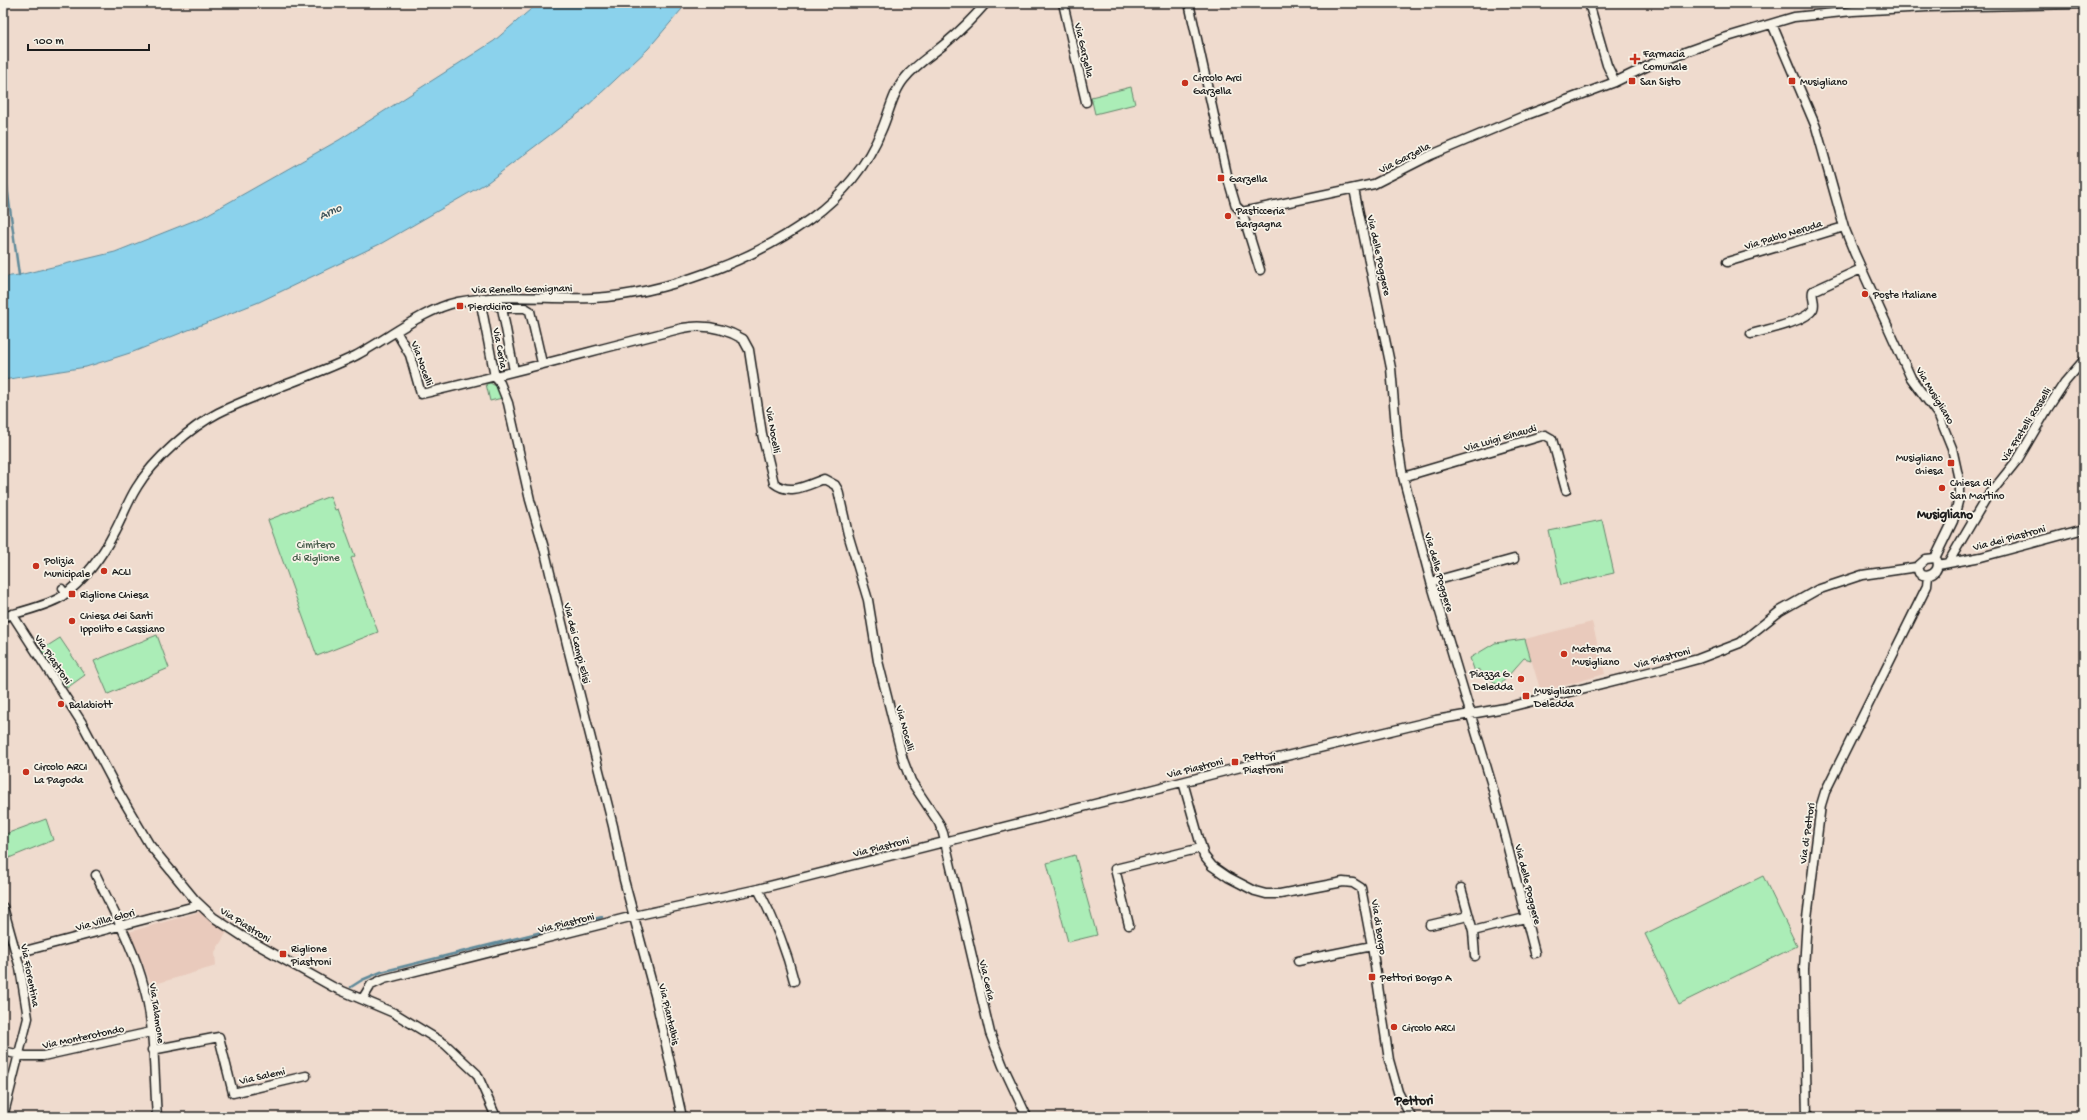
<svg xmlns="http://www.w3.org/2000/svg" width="2087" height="1120" font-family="'Gochi Hand',sans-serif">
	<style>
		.built { fill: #e9cabc }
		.green { fill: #abedb7; stroke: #64846a }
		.water { fill: #8bd2ec; stroke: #5f8999 }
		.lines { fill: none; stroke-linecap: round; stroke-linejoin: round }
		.stream { stroke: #5f8999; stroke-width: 2.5 }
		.pedestrian-casing { stroke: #1c1c1c; stroke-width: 9 }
		.minor-casing { stroke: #1c1c1c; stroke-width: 11 }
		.pedestrian { stroke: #f7f3e8; stroke-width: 6 }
		.minor { stroke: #f7f3e8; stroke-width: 8 }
		.poi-dot { fill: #c8321e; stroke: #f7f3e8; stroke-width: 1.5 }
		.labels { text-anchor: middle; stroke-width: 3.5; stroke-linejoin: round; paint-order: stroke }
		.street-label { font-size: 11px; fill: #1c1c1c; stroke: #f7f3e8 }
		.poi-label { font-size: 11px; fill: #1c1c1c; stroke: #f7f3e8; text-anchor: start }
		.park-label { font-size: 11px; fill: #475b4a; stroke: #f7f3e8 }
		.water-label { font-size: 12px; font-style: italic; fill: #3d535a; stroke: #f7f3e8 }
		.quarter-label { font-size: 13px; font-weight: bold; fill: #1c1c1c; stroke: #f7f3e8 }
	</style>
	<rect width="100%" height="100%" fill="#efdbce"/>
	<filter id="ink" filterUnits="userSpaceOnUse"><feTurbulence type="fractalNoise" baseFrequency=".025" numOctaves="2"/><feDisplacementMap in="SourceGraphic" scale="8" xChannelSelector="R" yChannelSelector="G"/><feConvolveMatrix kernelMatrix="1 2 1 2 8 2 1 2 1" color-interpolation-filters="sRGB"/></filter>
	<g filter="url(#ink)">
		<path class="built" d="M1592 622 1605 674 1541 692 1525 639Z
			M199 912 227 932 215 952 216 966 152 985 129 932Z"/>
		<path class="green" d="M1131 87 1135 104 1095 114 1091 97Z
			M490 383 498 387 502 398 490 401 486 384Z
			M330 496 335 510 338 509 355 556 351 558 378 632 317 656 268 520Z
			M1602 520 1614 573 1561 585 1549 531Z
			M157 635 169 668 108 694 94 661Z
			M60 638 85 675 67 688 41 650Z
			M1525 639 1531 660 1524 658 1499 686 1478 669 1475 672 1470 658 1495 643Z
			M46 819 53 840 9 858 3 835Z
			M1075 855 1097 935 1068 942 1047 863Z
			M1763 876 1797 946 1679 1004 1645 934Z"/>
		<path class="water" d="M538 3H687L648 49 583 110 488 182 382 243 259 302 133 352 86 367 3 380V277L19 275 115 252 203 217 339 140 494 41Z"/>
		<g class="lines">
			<path class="stream" d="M3 157 19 275
				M351 987 362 980 381 972 602 917"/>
			<defs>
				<path id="pedestrian" d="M62 588 66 593"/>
				<path id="minor" d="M1063 3 1086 102
					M1189 3 1228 179 1236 206 1242 212 1374 184 1431 155 1524 116 1615 82 1652 64 1724 38 1794 17 1853 11 1927 7 2084 4
					M1589 3 1607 65 1615 82
					M1772 24 1816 127 1844 227 1854 252 1911 378 1939 416 1952 448 1959 480V498L1953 521 1935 558
					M1354 189 1391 368 1397 439 1403 477 1431 582 1491 782 1535 953
					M1242 212 1260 270
					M1727 262 1844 227
					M480 299 495 377 500 383 508 403 530 500 544 548 568 648 613 826 624 880 655 995 682 1117
					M488 299 492 303 502 308 514 371
					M502 308H525L530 311 542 363
					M397 333 410 355 421 394C508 374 595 350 683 328 705 324 724 328 743 339L749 350 762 434 774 483C790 496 807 485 824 479L835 485 838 490 848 534 868 600 878 661 903 760 911 781 939 823 943 833 990 1033 1003 1066 1027 1117
					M1751 334C1765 330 1806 322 1813 309 1816 303 1811 297 1813 291L1861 269
					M1403 477 1545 435 1552 439 1566 490
					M1948 563 1985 500 2018 459 2048 408 2065 382 2084 360
					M1938 565 1981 557 2084 529
					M1917 567 1919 573C1928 580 1941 572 1937 560
					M1917 567 1926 559 1935 558
					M1431 582 1514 559
					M12 614 82 723 119 793 149 844 195 900 213 917 242 936 333 987 394 1013 445 1044 477 1074 496 1117
					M3 617C20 612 47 606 61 597 84 581 103 555 115 531 123 516 128 501 137 487 153 460 191 427 218 413 262 391 310 378 355 356 386 340 424 309 458 302 502 293 549 300 593 298 665 294 752 261 810 219 843 195 867 166 882 129 889 113 893 92 905 78 916 64 933 54 947 42 961 30 974 17 986 3
					M1183 782 1204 856 1212 866 1228 877 1255 891 1266 894H1280L1343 882 1353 883 1361 888 1372 946 1389 1060 1398 1092 1411 1117
					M96 875C113 911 134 948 144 987 155 1024 154 1078 157 1117
					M1461 888 1473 931 1475 956
					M758 889C774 919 786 948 794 981
					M3 907 20 968 28 1018 3 1117
					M1129 925 1115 869 1201 848
					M1430 925 1468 916
					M1473 931 1525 918
					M17 953 199 905
					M1298 961 1372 946
					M363 998 371 985 384 979 634 916 758 889 1245 766 1436 720 1505 708 1661 669 1698 659 1740 643 1780 611 1817 590 1862 575 1917 567
					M152 1050 219 1037 233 1093 306 1076
					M3 1051 25 1056H43L151 1032
					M1807 1117 1804 969 1807 918 1821 805 1825 792 1927 586 1928 576"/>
			</defs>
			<use href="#pedestrian" class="pedestrian-casing"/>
			<use href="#minor" class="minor-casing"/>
			<use href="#pedestrian" class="pedestrian"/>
			<use href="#minor" class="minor"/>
		</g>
	</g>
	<g class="poi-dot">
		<path d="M1633 53h4v4h4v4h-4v4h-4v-4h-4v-4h4z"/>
		<rect x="1628" y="77" width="8" height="8" rx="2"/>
		<rect x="1788" y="77" width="8" height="8" rx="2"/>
		<circle cx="1185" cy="83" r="4"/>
		<rect x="1217" y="174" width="8" height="8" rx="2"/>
		<circle cx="1228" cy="216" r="4"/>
		<circle cx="1865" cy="294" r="4"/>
		<rect x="456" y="302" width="8" height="8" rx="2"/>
		<rect x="1947" y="459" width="8" height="8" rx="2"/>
		<circle cx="1942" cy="488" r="4"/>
		<circle cx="36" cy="566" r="4"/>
		<circle cx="104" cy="571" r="4"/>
		<rect x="68" y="590" width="8" height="8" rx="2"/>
		<circle cx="72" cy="621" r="4"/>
		<circle cx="1564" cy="654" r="4"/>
		<circle cx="1521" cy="679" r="4"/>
		<rect x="1522" y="692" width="8" height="8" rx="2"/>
		<circle cx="61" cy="704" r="4"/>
		<rect x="1231" y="758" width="8" height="8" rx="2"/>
		<circle cx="26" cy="772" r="4"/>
		<rect x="279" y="950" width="8" height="8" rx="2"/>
		<rect x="1368" y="973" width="8" height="8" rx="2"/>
		<circle cx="1394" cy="1027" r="4"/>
	</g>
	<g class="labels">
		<g class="street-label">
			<text transform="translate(1085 50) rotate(77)" y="4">Via Garzella</text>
			<text transform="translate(1404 157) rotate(-27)" y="4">Via Garzella</text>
			<text transform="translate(1783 234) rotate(-17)" y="4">Via Pablo Neruda</text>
			<text transform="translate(1380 255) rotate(78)" y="4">Via delle Poggere</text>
			<text transform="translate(522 288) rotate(-1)" y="4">Via Renello Gemignani</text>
			<text transform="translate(501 348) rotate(79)" y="4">Via Ceria</text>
			<text transform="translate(423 363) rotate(70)" y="4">Via Nocelli</text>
			<text transform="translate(1936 395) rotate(59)" y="4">Via Musigliano</text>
			<text transform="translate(2025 424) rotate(-58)" y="4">Via Fratelli Rosselli</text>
			<text transform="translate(774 430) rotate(80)" y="4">Via Nocelli</text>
			<text transform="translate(1500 437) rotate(-16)" y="4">Via Luigi Einaudi</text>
			<text transform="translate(2009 537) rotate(-15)" y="4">Via dei Piastroni</text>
			<text transform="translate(1440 572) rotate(74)" y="4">Via delle Poggere</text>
			<text transform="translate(578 643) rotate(76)" y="4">Via dei Campi Elisi</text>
			<text transform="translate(1662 657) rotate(-15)" y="4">Via Piastroni</text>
			<text transform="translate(54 659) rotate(56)" y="4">Via Piastroni</text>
			<text transform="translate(906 728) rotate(75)" y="4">Via Nocelli</text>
			<text transform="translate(1195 767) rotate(-14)" y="4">Via Piastroni</text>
			<text transform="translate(1806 833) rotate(-82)" y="4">Via di Pettori</text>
			<text transform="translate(881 846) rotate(-14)" y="4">Via Piastroni</text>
			<text transform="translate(1529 884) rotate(76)" y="4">Via delle Poggere</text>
			<text transform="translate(105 919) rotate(-15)" y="4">Via Villa Glori</text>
			<text transform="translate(566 922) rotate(-14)" y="4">Via Piastroni</text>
			<text transform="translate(246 924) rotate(32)" y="4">Via Piastroni</text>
			<text transform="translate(1380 927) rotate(81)" y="4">Via di Borgo</text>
			<text transform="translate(31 975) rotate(79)" y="4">Via Fiorentina</text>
			<text transform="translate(988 980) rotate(77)" y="4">Via Ceria</text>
			<text transform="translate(158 1013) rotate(82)" y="4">Via Talamone</text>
			<text transform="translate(670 1014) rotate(77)" y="4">Via Piantalbis</text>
			<text transform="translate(83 1036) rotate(-12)" y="4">Via Monterotondo</text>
			<text transform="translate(262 1075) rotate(-13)" y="4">Via Salemi</text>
		</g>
		<g class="poi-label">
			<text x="1643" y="57">Farmacia<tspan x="1643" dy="13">Comunale</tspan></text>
			<text x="1193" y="81">Circolo Arci<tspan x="1193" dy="13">Garzella</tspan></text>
			<text x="1640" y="85">San Sisto</text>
			<text x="1800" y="85">Musigliano</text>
			<text x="1229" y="182">Garzella</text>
			<text x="1236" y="214">Pasticceria<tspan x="1236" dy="13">Bargagna</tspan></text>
			<text x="1873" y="298">Poste Italiane</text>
			<text x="468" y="310">Pierdicino</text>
			<text x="1943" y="461" text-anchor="end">Musigliano<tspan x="1943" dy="13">chiesa</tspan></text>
			<text x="1950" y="486">Chiesa di<tspan x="1950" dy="13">San Martino</tspan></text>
			<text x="44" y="564">Polizia<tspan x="44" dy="13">Municipale</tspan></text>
			<text x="112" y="575">ACLI</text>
			<text x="80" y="598">Riglione Chiesa</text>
			<text x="80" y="619">Chiesa dei Santi<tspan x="80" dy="13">Ippolito e Cassiano</tspan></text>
			<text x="1572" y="652">Materna<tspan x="1572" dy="13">Musigliano</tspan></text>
			<text x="1513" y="677" text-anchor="end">Piazza G.<tspan x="1513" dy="13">Deledda</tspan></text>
			<text x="1534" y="694">Musigliano<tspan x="1534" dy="13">Deledda</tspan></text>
			<text x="69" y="708">Balabiott</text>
			<text x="1243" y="760">Pettori<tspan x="1243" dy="13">Piastroni</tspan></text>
			<text x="34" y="770">Circolo ARCI<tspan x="34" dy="13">La Pagoda</tspan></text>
			<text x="291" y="952">Riglione<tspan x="291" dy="13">Piastroni</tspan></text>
			<text x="1380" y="981">Pettori Borgo A</text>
			<text x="1402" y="1031">Circolo ARCI</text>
		</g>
		<g class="park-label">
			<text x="316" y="548">Cimitero<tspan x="316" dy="13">di Riglione</tspan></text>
		</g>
		<g class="water-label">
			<text transform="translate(330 211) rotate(-24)" y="4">Arno</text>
		</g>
		<g class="quarter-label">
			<text x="1945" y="518">Musigliano</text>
			<text x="1414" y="1104">Pettori</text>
		</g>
	</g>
	<rect width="2087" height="1120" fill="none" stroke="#f7f3e8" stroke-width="16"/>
	<rect x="8" y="8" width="2071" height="1104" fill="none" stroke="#1c1c1c" stroke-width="1.5" filter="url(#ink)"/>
	<path d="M28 44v6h121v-6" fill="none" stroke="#1c1c1c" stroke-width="2"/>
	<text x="34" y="44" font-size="12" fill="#1c1c1c" stroke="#f7f3e8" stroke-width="3" paint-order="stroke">100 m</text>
</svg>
